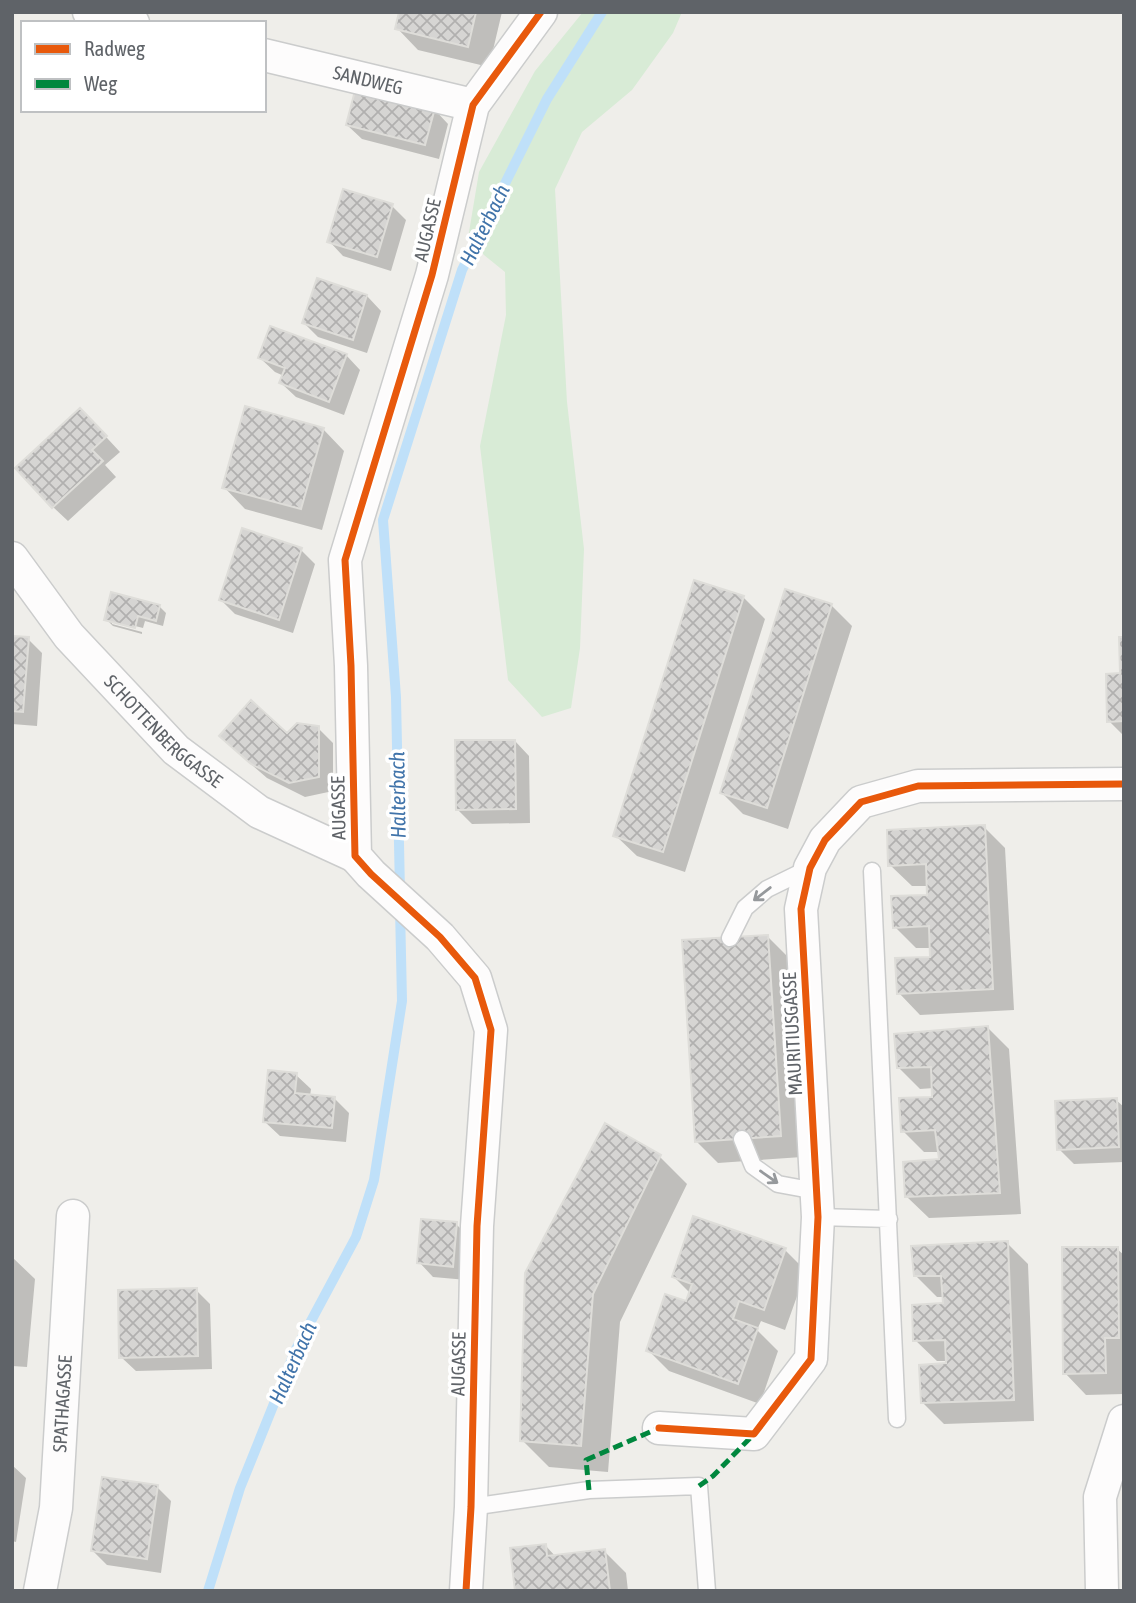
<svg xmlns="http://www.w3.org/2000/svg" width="1136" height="1603" font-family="'Asap Condensed',sans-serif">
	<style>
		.green { fill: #d8ebd6 }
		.shadow { fill: #0003 }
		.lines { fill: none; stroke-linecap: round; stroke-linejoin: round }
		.stream { stroke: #bfe0f9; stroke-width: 10 }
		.building { fill: url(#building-cross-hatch); stroke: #deddd9; stroke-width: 2 }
		.lane-casing { stroke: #cbcccc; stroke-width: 19 }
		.street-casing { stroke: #cbcccc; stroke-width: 35 }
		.lane { stroke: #fdfcfc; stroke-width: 16 }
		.street { stroke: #fdfcfc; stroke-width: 32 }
		.quiet { stroke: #00873e; stroke-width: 5; stroke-dasharray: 10 5; stroke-linecap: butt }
		.cycleway-casing { stroke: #fff; stroke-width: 11 }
		.cycleway { stroke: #e8590c; stroke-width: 7 }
		.oneway { stroke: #96999c }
		.labels { text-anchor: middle; stroke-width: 7; stroke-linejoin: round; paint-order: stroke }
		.street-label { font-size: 19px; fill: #5f6368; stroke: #fff }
		.water-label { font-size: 21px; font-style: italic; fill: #4174aa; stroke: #fff }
	</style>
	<defs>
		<pattern id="building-cross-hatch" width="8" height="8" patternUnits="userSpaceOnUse" patternTransform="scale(1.75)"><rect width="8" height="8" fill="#d6d5d3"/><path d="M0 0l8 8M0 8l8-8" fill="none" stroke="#b1b0af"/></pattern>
	</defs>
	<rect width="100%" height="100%" fill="#efeeea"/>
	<path class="green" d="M583 12H682L673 33 632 90 582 132 555 189 567 402 584 549 580 648 571 708 542 717 508 680 480 446 506 315 505 272 484 255 468 238 479 172 535 71Z"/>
	<path class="shadow" d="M401 12H502L489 67 418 50 397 28Z
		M434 109 448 124 439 159 362 139 347 125Z
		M392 206 406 220 391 271 343 256 329 241Z
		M367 296 381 311 367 353 318 337 304 323Z
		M346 355 360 370 344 415 296 397 281 383 284 376 275 372 260 358Z
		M95 425 120 452 105 465 116 477 68 521 53 507Z
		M323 429 344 451 322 530 245 509 224 487Z
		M301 550 315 564 293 633 235 614 221 600Z
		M743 597 765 619 685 872 637 856 615 835Z
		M831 605 852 626 788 829 743 814 722 793Z
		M159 606 166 613 163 626 145 621 143 628 112 620V624L142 632V634L113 626 106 619Z
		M12 638 28 639 42 653 37 726 12 724Z
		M1124 638V736L1109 721 1122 675Z
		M318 728 333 743V791L305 797 267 778 235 750Z
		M515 741 529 756 530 823 472 824 458 810Z
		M984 827 1005 848 1014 1010 920 1015 899 993 932 959 931 948H916L895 927 929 896V886H912L890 865Z
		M768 937 789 958 802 1157 718 1163 696 1141Z
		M987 1027 1009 1049 1021 1214 929 1218 907 1197 940 1160V1152H924L903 1131 934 1099V1088L920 1089 899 1068Z
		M296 1075 311 1089 310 1096 334 1098 349 1113 346 1142 280 1136 265 1122Z
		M1116 1100 1124 1107V1162L1074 1164 1059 1149Z
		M660 1157 687 1184 620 1322 608 1472 549 1467 522 1440Z
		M456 1224 471 1239 467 1280 433 1277 419 1262Z
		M1007 1243 1028 1264 1034 1421 944 1424 922 1402 948 1365V1361H937L915 1340 945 1305 944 1297H937L915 1275Z
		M1117 1249 1124 1255V1394L1086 1395 1065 1373Z
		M785 1250 806 1271 785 1330 761 1321 757 1330 778 1351 760 1404 669 1371 648 1350 687 1303 691 1294 674 1277Z
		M12 1257 35 1279 27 1367 12 1366Z
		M196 1290 210 1304 212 1369 136 1371 121 1357Z
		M12 1465 26 1478 16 1542 12 1541Z
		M157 1487 171 1501 161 1573 107 1565 93 1551Z
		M545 1545 556 1557 604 1551 626 1573 628 1591H517Z"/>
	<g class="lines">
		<path class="stream" d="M400 892 396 697 383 520 462 270 547 99 602 12
			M208 1591 240 1488 296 1349 356 1237 374 1180 402 1001 400 908"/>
	</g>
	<path class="building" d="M399 12H476L468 47 395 29Z
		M356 87 435 108 425 145 346 125Z
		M343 189 393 204 377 257 327 242Z
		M317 278 367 295 353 340 302 323Z
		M270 326 347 354 329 402 279 383 285 368 258 358Z
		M245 406 324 428 301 509 222 488Z
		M80 408 107 436 92 450 103 461 52 508 15 468Z
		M242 528 302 548 279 620 219 600Z
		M694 580 744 596 663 852 613 836Z
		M785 589 832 604 767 808 720 793Z
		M111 592 160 605 156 621 138 616 135 628 104 620Z
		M12 636 29 637 23 712 12 711Z
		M1119 637H1124V721L1107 722 1106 674 1120 673Z
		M251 700 287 733 297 723 319 726V777L289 783 251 764 219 736Z
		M455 740H515L516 809 456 810Z
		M985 825 993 989 897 994 895 958 930 957 929 926 893 928 891 896 927 895 926 864 888 866 887 830Z
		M768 935 781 1136 695 1142 682 940Z
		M988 1026 1000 1193 905 1197 903 1162 939 1159 935 1130 901 1132 899 1098 932 1097 931 1067 897 1068 894 1034Z
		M268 1070 297 1073 295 1093 335 1097 332 1128 263 1122Z
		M1117 1098 1119 1147 1057 1150 1055 1101Z
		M605 1123 661 1155 593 1294 581 1446 520 1441 525 1273Z
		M693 1216 786 1248 764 1310 739 1301 733 1319 758 1328 738 1384 646 1351 665 1294 686 1301 692 1284 672 1277Z
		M421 1219 457 1222 453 1267 417 1263Z
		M1008 1241 1014 1400 921 1403 919 1365 946 1363 945 1340 913 1341 912 1305 943 1303 941 1276H914L911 1246Z
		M1062 1247H1118L1119 1338H1105L1106 1373 1063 1374Z
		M197 1288 198 1356 119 1358 118 1290Z
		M102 1477 158 1485 147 1559 91 1551Z
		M546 1544 547 1556 605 1549 610 1591H515L510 1548Z"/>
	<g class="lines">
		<defs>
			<path id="lane" d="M872 871 897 1419
				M730 938 745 908 767 889 810 868
				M742 1139 753 1166 778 1184 816 1191
				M818 1217 889 1219
				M471 1507 589 1490 699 1486 707 1591"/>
			<g id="street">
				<path d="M89 12 133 23"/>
				<path id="s1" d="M264 55 473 105"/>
				<path id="s2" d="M12 558 69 636 176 750 259 812 355 856"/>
				<path d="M659 1428 754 1434 811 1359 818 1217 801 909 810 868 825 840 861 802 918 786 1124 784"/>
				<path id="s3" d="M40 1591 56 1508 73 1216"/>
				<path d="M466 1591 471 1507 477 1226 491 1030 475 978 440 937 371 874 355 856 351 666 345 560 432 275 473 105 541 12"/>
				<path d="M1102 1591 1100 1497 1124 1421"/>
			</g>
		</defs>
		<use href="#lane" class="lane-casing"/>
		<use href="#street" class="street-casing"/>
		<use href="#lane" class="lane"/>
		<use href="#street" class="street"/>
		<path class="quiet" d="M699 1486 713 1476 754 1434
			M589 1490 586 1460 659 1428"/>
		<defs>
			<path id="cycleway" d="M659 1428 754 1434 811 1359 818 1217 801 909 810 868 825 840 861 802 918 786 1124 784
				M466 1591 471 1507 477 1226 491 1030 475 978 440 937 371 874 355 856 351 666 345 560 432 275 473 105 541 12"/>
		</defs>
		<use href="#cycleway" class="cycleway-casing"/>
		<use href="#cycleway" class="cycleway"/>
	</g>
	<defs><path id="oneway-shaft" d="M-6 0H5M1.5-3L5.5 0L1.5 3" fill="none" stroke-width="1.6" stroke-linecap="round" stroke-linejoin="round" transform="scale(1.75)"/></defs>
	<g class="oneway">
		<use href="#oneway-shaft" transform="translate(762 894) rotate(142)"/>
		<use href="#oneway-shaft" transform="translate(769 1177) rotate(35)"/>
	</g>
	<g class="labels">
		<g class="street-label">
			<text dy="7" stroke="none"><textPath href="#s1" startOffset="107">SANDWEG</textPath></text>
			<text transform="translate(427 230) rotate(-77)" y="7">AUGASSE</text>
			<text dy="7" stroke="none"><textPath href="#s2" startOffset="231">SCHOTTENBERGGASSE</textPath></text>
			<text transform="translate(338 808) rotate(-91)" y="7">AUGASSE</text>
			<text transform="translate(792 1034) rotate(-93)" y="7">MAURITIUSGASSE</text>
			<text transform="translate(458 1364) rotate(-89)" y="7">AUGASSE</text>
			<text dy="7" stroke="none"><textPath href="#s3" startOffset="189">SPATHAGASSE</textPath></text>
		</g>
		<g class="water-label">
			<text transform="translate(485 225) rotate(-64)" y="7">Halterbach</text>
			<text transform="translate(398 795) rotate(-91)" y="7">Halterbach</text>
			<text transform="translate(293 1363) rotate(-66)" y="7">Halterbach</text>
		</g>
	</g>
	<rect width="1136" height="1603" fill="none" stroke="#5f6368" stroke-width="28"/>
	<rect x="21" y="21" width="245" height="91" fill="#ffffff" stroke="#bfc1c3" stroke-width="2"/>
	<rect x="35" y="44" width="35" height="10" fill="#e8590c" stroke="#bfc1c3" stroke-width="2"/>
	<text x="84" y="56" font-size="21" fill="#5f6368">Radweg</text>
	<rect x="35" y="79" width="35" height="10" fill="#00873e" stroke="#bfc1c3" stroke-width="2"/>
	<text x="84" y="91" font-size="21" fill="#5f6368">Weg</text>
</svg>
